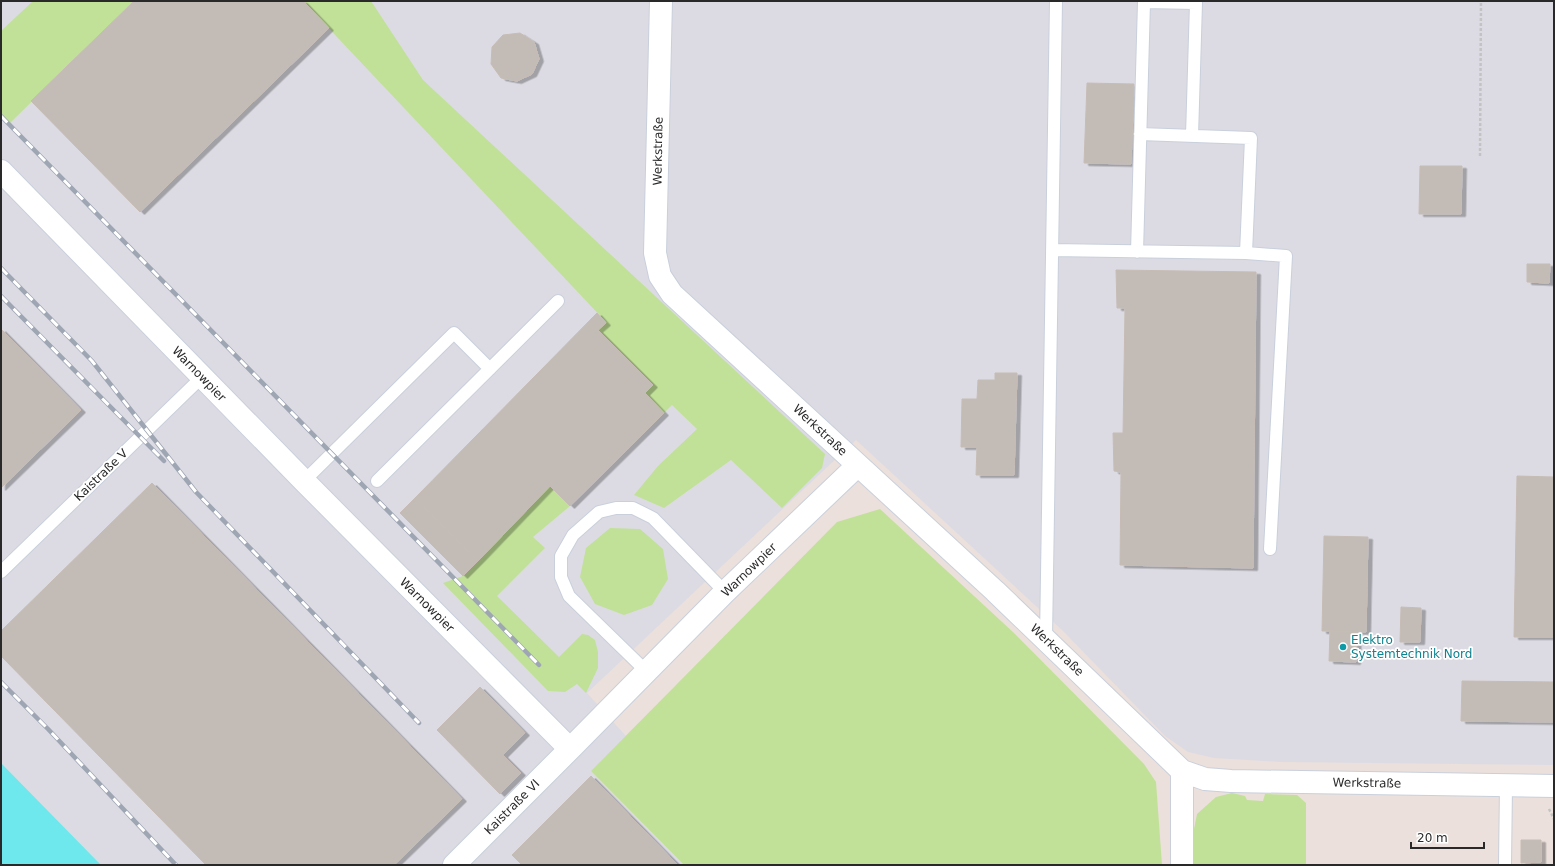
<svg xmlns="http://www.w3.org/2000/svg" width="1555" height="866" font-family="'DejaVu Sans',sans-serif">
	<style>
		.industrial { fill: #dcdbe3 }
		.green { fill: #c1e198 }
		.water { fill: #6ee8ec }
		.building { fill: #c3bcb6; stroke: #c6bcb5; filter: url(#shadow) }
		.lines { fill: none; stroke-linecap: round; stroke-linejoin: round }
		.lane-casing { stroke: #c9d0db; stroke-width: 14 }
		.street-casing { stroke: #c9d0db; stroke-width: 24 }
		.path { stroke: #c3c3c3; stroke-width: 2.5; stroke-dasharray: 3 2; stroke-linecap: butt }
		.lane { stroke: #fff; stroke-width: 12 }
		.street { stroke: #fff; stroke-width: 22 }
		.rail-casing { stroke: #9ea6b3; stroke-width: 4.5 }
		.rail { stroke: #fff; stroke-width: 3; stroke-dasharray: 9; stroke-linecap: butt }
		.culture-dot { fill: #0f9aa8; stroke: #fff; stroke-width: 1.5 }
		.labels { text-anchor: middle; stroke-width: 3.5; stroke-linejoin: round; paint-order: stroke }
		.street-label { font-size: 12px; fill: #292929; stroke: #fff }
		.culture-label { font-size: 12px; fill: #0d838f; stroke: #fff; text-anchor: start }
	</style>
	<defs>
		<filter id="shadow"><feDropShadow dx="4.5" dy="2.5" stdDeviation="0" flood-color="#0004"/></filter>
	</defs>
	<rect width="100%" height="100%" fill="#ebe0db"/>
	<path class="industrial" d="M1 1H1554V765L1281 762 1214 758 1188 752 1165 736 1063 631 856 440 587 693 626 736 591 771 684 865H101L1 763Z"/>
	<path class="green" d="M33 1H134L9 124 1 116V31Z
		M303 1H371L423 80 825 454 822 468 782 508 731 460 664 508 634 495 658 466 697 429 672 405 664 413 645 393 652 385 598 330 606 322Z
		M550 486 570 506 533 537 545 548 497 596 559 657 582 634 588 635 595 640 598 652V668L586 693 577 684 565 692 548 691 443 583 463 576Z
		M880 509 1014 633 1144 764 1156 782 1162 865H684L591 771 837 522Z
		M610 528 640 529 663 549 668 579 652 605 624 615 595 604 580 577 586 548Z
		M1232 793 1245 796 1247 800 1263 801 1265 794 1297 795 1306 803V865H1192L1191 844 1197 814 1216 797Z"/>
	<path class="water" d="M1 763 101 865H1Z"/>
	<path class="building" d="M134 1H303L329 28 140 212 31 101Z
		M520 33 534 42 539 59 532 74 517 81 501 78 491 64 492 47 503 35Z
		M1087 83 1134 84 1131 164 1084 163Z
		M1420 166H1462L1461 214H1419Z
		M1527 264H1550L1549 283 1527 282Z
		M1116 270 1256 272 1253 568 1120 565 1121 472 1114 471 1113 433H1123L1125 308H1117Z
		M597 313 606 323 598 330 653 385 645 393 664 413 570 506 550 486 478 561 415 498Z
		M1 329 81 410 1 488Z
		M995 373H1017L1014 475H976L977 447H961L962 399H977L978 380H995Z
		M1517 476 1554 477V637H1514Z
		M152 483 462 799 394 865H206L1 656V631Z
		M415 498 478 561 463 576 400 513Z
		M1324 536 1368 537 1366 632 1322 631Z
		M1401 607 1421 608 1420 642H1400Z
		M1330 631 1357 632 1356 662 1329 661Z
		M1462 681 1554 682V722L1461 721Z
		M480 687 525 733 503 755 521 773 500 794 437 730Z
		M591 776 669 856 660 865H522L512 855Z
		M1521 840H1541V862L1521 863Z
		M669 856 678 865H660Z"/>
	<g class="lines">
		<defs>
			<path id="lane" d="M1140 134 1251 138 1246 253
				M1052 250 1246 253 1286 256 1270 549
				M1137 252 1144 2 1196 3 1192 136
				M304 481 454 333 490 369
				M377 481 558 301
				M1 572 202 377
				M1046 639 1056 1
				M647 672 569 596 561 577V556L573 535 599 512 616 508H633L653 518 725 592
				M1505 865 1506 785"/>
			<path id="street" d="M661 1 655 253 660 276 672 294 995 591 1182 771 1205 779 1231 781 1554 786
				M1 171 304 481 570 749 725 592 858 465
				M1182 771V865
				M454 865 570 749"/>
		</defs>
		<use href="#lane" class="lane-casing"/>
		<use href="#street" class="street-casing"/>
		<path class="path" d="M1480 156 1481 1
			M1549 809 1554 819"/>
		<use href="#lane" class="lane"/>
		<use href="#street" class="street"/>
		<defs>
			<path id="rail" d="M1 116 539 665
				M1 268 92 361 196 492 419 723
				M1 296 164 461
				M1 682 48 729 176 865"/>
		</defs>
		<use href="#rail" class="rail-casing"/>
		<use href="#rail" class="rail"/>
	</g>
	<circle class="culture-dot" cx="1343" cy="647" r="4"/>
	<g class="labels">
		<g class="street-label">
			<text transform="translate(658 151) rotate(-89)" y="4">Werkstraße</text>
			<text transform="translate(199 374) rotate(46)" y="4">Warnowpier</text>
			<text transform="translate(820 430) rotate(43)" y="4">Werkstraße</text>
			<text transform="translate(101 475) rotate(-44)" y="4">Kaistraße V</text>
			<text transform="translate(749 570) rotate(-44)" y="4">Warnowpier</text>
			<text transform="translate(427 605) rotate(45)" y="4">Warnowpier</text>
			<text transform="translate(1057 650) rotate(44)" y="4">Werkstraße</text>
			<text transform="translate(1367 783) rotate(1)" y="4">Werkstraße</text>
			<text transform="translate(512 807) rotate(-45)" y="4">Kaistraße VI</text>
		</g>
		<g class="culture-label">
			<text x="1351" y="644">Elektro<tspan x="1351" dy="14">Systemtechnik Nord</tspan></text>
		</g>
	</g>
	<rect width="1555" height="866" fill="none" stroke="#292929" stroke-width="4"/>
	<path d="M1411 842v6h73v-6" fill="none" stroke="#292929" stroke-width="2"/>
	<text x="1417" y="842" font-size="12" fill="#292929" stroke="#ffffff" stroke-width="3" paint-order="stroke">20 m</text>
</svg>
